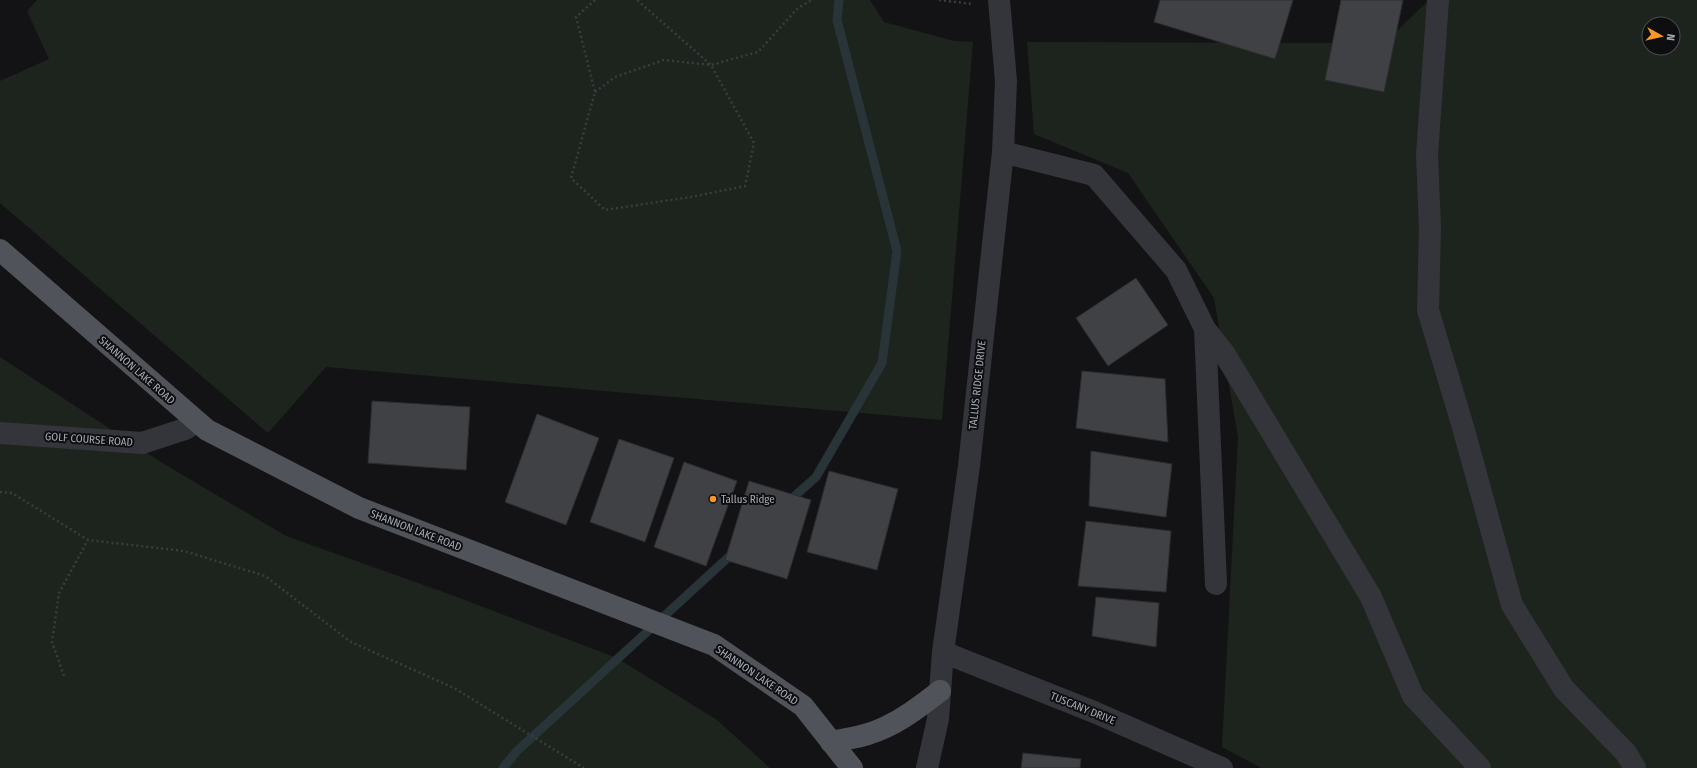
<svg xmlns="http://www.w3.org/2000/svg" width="1697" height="768" font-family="'Fira Sans Condensed',sans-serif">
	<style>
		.green { fill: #1d241d; fill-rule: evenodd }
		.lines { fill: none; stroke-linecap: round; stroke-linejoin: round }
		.stream { stroke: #293439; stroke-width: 9 }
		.building { fill: #3f4145; stroke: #2d2d31 }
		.path { stroke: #3a3c41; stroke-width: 2.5; stroke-dasharray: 2 3; stroke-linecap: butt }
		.minor { stroke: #34353a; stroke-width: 22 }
		.major { stroke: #505359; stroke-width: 22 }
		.poi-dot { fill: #f89728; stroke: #0e0e10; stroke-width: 1.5 }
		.labels { text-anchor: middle; stroke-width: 4; stroke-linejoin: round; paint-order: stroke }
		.street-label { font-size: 11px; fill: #a4abb6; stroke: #0e0e10 }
		.poi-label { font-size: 11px; fill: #a4abb6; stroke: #0e0e10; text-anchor: start }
	</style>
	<rect width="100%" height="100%" fill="#131315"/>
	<path class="green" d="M37 0H870L884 22 954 41 973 42 942 420 326 367 268 433 0 203V81L49 59 27 11Z
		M1429 0H1697V768H1261L1222 747 1238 437 1214 298 1128 173 1034 134 1027 42 1384 43ZM1649 24H1673V48H1649Z
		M0 357 164 464 286 536 449 594 617 658 717 720 770 768H0Z"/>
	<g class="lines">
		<path class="stream" d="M787 503 816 477 882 363 897 251 837 20 839 0
			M503 768 517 751 733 553"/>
	</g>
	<path class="building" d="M1160 0H1293L1275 59 1154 22Z
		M1341 0H1403L1384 92 1325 80Z
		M1136 278 1168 325 1108 366 1076 318Z
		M1082 371 1165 379 1168 442 1076 428Z
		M372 401 470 407 466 470 368 463Z
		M537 414 599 438 566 525 505 502Z
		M619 439 674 458 645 542 590 522Z
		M1091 451 1172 464 1166 517 1089 506Z
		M684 462 737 481 706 566 654 547Z
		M829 471 898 489 877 570 807 552Z
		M749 481 811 500 787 579 725 560Z
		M1086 521 1171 531 1166 592 1078 586Z
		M1096 597 1159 603 1156 647 1092 636Z
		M1023 753 1081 759 1080 768H1021Z"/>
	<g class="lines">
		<path class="path" d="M595 0 576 17 595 92 571 178 605 210 691 197 745 186 754 143 711 65 637 0
			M939 0 973 4
			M595 92 615 77 664 60 711 65 758 52 798 8 812 0
			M0 492 12 493 88 540 184 551 265 576 351 642 454 688 584 768
			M64 676 52 642 59 593 88 540"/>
		<path class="minor" d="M1438 0 1427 155 1430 228 1428 310 1463 427 1512 605 1564 689 1626 753 1635 768
			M1003 152 1094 175 1176 270 1205 329 1216 584
			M1205 329 1224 353 1371 597 1413 696 1480 768
			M0 433 142 443 185 429 197 422
			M943 652 1094 712 1222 768
			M927 768 938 719 943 652 969 466 1003 152 1006 81 999 0"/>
		<path class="major" d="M0 250 207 430 359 508 714 645 803 706 852 768
			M831 742C843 739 856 738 868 734 895 726 918 708 940 691"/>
	</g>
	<circle class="poi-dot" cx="713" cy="499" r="4"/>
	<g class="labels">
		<g class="street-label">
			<text transform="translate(137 370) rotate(41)" y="4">SHANNON LAKE ROAD</text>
			<text transform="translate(977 385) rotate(-84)" y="4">TALLUS RIDGE DRIVE</text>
			<text transform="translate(89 439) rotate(4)" y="4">GOLF COURSE ROAD</text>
			<text transform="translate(416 530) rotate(21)" y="4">SHANNON LAKE ROAD</text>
			<text transform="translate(757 675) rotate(34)" y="4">SHANNON LAKE ROAD</text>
			<text transform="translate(1083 708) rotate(22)" y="4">TUSCANY DRIVE</text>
		</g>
		<g class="poi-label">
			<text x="721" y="503">Tallus Ridge</text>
		</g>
	</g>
	<g transform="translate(1661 36) rotate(98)"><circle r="19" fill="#0e0e10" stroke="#4a4d52"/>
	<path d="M0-3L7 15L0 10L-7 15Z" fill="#f89728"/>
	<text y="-6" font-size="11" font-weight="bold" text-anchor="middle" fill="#a4abb6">N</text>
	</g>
</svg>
